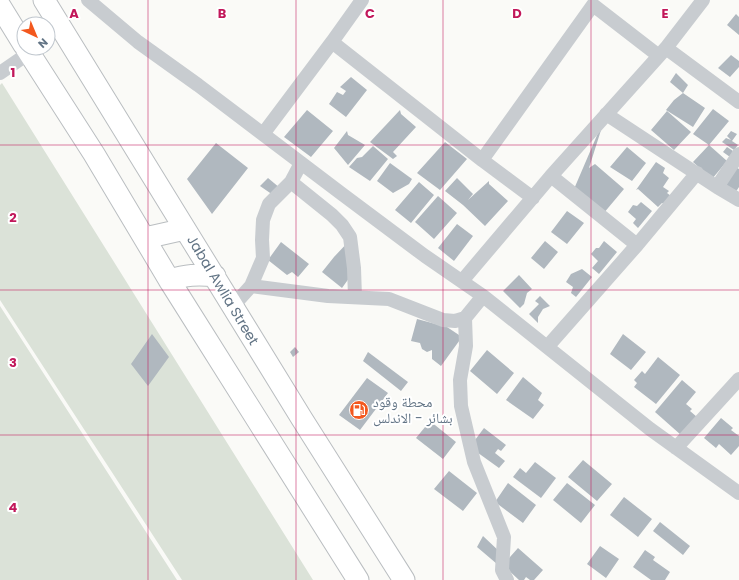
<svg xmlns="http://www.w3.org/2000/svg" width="739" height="580" font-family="Poppins,'Noto Naskh Arabic',sans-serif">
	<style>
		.green { fill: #dbe2d8 }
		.building { fill: #b0b8bf }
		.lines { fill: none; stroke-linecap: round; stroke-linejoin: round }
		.highway-casing { stroke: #babec1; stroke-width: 23 }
		.minor { stroke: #c8ccd0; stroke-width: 14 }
		.highway { stroke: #fff; stroke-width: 21 }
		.grid { fill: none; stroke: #c2185b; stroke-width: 1; stroke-opacity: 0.55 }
		.labels { text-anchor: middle; stroke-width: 4; stroke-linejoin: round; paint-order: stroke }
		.street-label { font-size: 14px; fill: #627485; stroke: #fff }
		.poi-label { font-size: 14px; fill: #627485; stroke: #fff; text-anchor: start }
		.grid-label { font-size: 13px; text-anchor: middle; font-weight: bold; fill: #c2185b; stroke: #fff; stroke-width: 4; stroke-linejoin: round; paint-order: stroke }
	</style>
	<rect width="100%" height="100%" fill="#fafaf7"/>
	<path class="green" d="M2 83 313 580H182L0 300V85Z
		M0 306 177 580H0Z"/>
	<path class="building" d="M736 14 739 17V35L727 25Z
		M731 55 739 61V67L730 77 718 68Z
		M676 73 688 85 683 93 670 82Z
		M351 77 367 90 346 117 329 104 337 92 343 95 346 91 340 87Z
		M683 93 705 108 693 127 666 110 674 100Z
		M713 109 729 121 709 145 693 134Z
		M307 110 333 131 311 157 284 137Z
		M400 110 401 114 416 127 393 152 397 156 393 159 370 142Z
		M667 111 691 132 674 150 651 130Z
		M601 126 602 127 589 168 595 164 624 189 603 214 574 189Z
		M347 131 348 135 365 145 348 165 334 148Z
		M731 131 737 134 732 141 738 145 734 150 722 142 726 138 731 140 727 136Z
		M445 142 467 159 440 190 417 173Z
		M216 143 248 168 212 214 187 179Z
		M709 145 727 161 712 179 693 162Z
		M373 146 388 159 370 181 349 167 357 158 362 157Z
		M627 147 646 163 632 181 610 167Z
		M727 147 733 151 730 157 723 152Z
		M656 162 665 168 663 173 669 178 663 187 669 191 667 193 671 196 666 204 662 203 658 207 638 189 636 190Z
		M390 163 412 179 409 184 393 193 377 181Z
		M734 166 739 169V187L735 193 722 184Z
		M268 178 280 188 273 195 260 186Z
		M457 178 473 194 468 200 489 181V184L508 201 485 226 463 205 445 191Z
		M419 182 434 195 411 223 395 210Z
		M438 196 457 213 434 239 415 222Z
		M641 202 652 211 638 228 633 223 636 219 628 212 633 205 637 206Z
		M567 211 584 223 567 244 551 232Z
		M457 224 473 236 454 261 438 248Z
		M350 240 352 274 342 288 322 272 334 257Z
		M545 241 558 252 544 269 531 258Z
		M604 241 617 252 599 274 592 268 598 261 591 254 596 248H599Z
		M281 242 309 264 298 277 292 272 287 275 268 260Z
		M582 269 592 277 576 297 571 293 573 287 566 282 571 274Z
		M519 275 532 289 527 293 524 304 520 308 503 291Z
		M540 296 550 306 543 309 538 317V323L529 314 539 304 535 301Z
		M417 319 447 327 462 337 441 366 432 359V350L427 352 422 349 420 343 411 341Z
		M152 334 169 357 148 386 131 364Z
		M623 334 646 352 631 370 610 354Z
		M295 347 299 352 293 357 290 352Z
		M487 350 514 373 497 394 470 371Z
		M368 352 408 382 401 391 363 361Z
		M658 357 680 375 656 404 634 387 637 383 634 380 642 371 645 374Z
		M523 377 542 393 538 400 544 405 533 419 506 400Z
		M367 378 388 393 360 430 339 415Z
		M682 380 696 392 686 404 692 409 690 411 697 417 681 435 655 412Z
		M721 418 733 428 731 430 739 436V446L731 455 719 444 716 448 704 438Z
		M430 421 456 442 443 459 416 438Z
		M484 428 506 445 501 451 498 449 495 453 505 461 499 468 474 450 472 444Z
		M583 460 612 484 597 501 568 477Z
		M535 462 556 478 541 498 513 477 520 468 526 473Z
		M449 471 477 493 463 511 434 489Z
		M508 483 536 505 523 523 495 502Z
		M567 483 595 505 581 523 553 500Z
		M624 497 652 519 638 537 610 515Z
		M660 522 690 546 683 555 653 531Z
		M483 536 501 553 497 564 477 547Z
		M600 546 619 559 606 578 587 564Z
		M518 548 543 570 534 580H530L526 577 524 580H519L503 565Z
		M645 550 655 557 653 560 670 572 665 580H651L633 567Z"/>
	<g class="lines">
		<defs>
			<path id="highway" d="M44 0 302 419 404 580
				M0 6 24 45
				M26 48 94 154 171 283 358 580
				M145 238 185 229
				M169 280C186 275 197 274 215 276"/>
		</defs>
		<use href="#highway" class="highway-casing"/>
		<path class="minor" d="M88 0 138 42 198 85 342 194 425 256 483 296 650 429 739 493
			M332 42 482 160 533 198
			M666 48 739 102
			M0 73 29 53
			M606 114 717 187 739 154
			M263 134 332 42 362 0
			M482 160 593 5 659 56
			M551 176 637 245
			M291 182 332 215 342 225 350 237 354 268 355 297
			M717 187 739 200
			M462 281 551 176 666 48 703 0
			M251 286 328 296 389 299 443 320 455 321 465 318 483 296
			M232 307 251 286 263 258 262 240 263 220 269 204 291 182 301 163
			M465 318 466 346 460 380 461 406 474 462 504 537 502 570 507 580
			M548 346 637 245 697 173
			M676 448 739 379"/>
		<use href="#highway" class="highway"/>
	</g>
	<path class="grid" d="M148 0V580M296 0V580M443 0V580M591 0V580M0 145H739M0 290H739M0 435H739"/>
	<defs>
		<symbol id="fuel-disc" viewBox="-11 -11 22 22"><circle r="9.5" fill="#f3581e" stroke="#fff"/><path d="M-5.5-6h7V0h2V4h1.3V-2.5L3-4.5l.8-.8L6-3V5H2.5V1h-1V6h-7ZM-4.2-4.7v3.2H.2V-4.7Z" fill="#fff"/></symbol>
	</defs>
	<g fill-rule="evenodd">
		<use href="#fuel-disc" x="348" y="399" width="22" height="22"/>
	</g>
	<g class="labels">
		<g class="street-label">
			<text transform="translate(223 290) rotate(59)" y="5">Jabal Awlia Street</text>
		</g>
		<g class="poi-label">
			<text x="373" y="407">محطة وقود<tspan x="373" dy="16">بشائر - الاندلس</tspan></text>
		</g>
	</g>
	<g class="grid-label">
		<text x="74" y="18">A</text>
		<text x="222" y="18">B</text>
		<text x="370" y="18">C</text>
		<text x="517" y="18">D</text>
		<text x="665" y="18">E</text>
		<text x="13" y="77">1</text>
		<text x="13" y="222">2</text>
		<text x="13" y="367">3</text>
		<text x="13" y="512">4</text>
	</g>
	<g transform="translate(36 36) rotate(136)"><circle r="19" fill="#ffffff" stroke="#c0c7ce"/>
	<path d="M0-3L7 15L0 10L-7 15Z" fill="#f3581e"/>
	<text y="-6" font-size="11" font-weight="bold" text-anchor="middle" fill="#627485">N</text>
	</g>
</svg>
